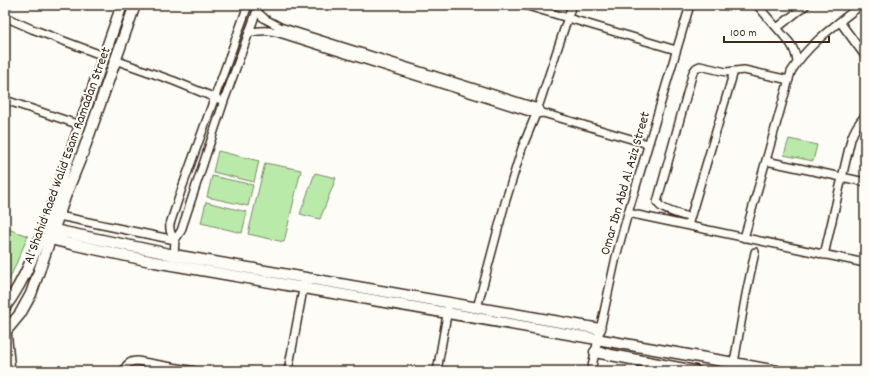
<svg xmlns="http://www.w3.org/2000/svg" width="870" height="376" font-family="Dekko,sans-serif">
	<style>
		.green { fill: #baeaaa; stroke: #7a8a64 }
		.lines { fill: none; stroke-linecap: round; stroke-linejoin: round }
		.street-casing { stroke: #3b2a1e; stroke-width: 10 }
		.secondary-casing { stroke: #3b2a1e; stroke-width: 13 }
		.street { stroke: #fdfcf7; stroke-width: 7 }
		.secondary { stroke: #fdfcf7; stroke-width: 10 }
		.labels { text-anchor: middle; stroke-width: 4; stroke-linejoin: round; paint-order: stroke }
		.street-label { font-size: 14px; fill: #3b2a1e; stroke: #fdfcf7 }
	</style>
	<rect width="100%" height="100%" fill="#fdfcf7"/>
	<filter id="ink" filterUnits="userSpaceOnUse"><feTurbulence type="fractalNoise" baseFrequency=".025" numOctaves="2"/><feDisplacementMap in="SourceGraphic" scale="8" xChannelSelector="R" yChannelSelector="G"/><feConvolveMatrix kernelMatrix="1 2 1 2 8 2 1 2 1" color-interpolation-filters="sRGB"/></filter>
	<g filter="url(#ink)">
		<path class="green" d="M789 139 817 145 813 161 784 155Z
			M218 151 259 161 254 182 213 172Z
			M265 163 301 170 284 242 248 234Z
			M315 173 336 178 320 219 300 214Z
			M212 176 253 185 248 206 207 197Z
			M206 202 247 212 242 233 201 223Z
			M5 228 28 236 7 285 5 287Z"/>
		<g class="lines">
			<defs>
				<path id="street" d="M524 5 676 50
					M757 5 790 43C794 49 796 54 797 62
					M5 10 7 5
					M257 12 265 19 280 27 538 108 540 110
					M5 17 32 29 104 56
					M840 22 865 56
					M777 28 806 5
					M249 33C259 30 267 30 276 32L536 114 543 113 648 144
					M115 60 174 81 218 99
					M5 100 80 125
					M766 161 865 182
					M628 213 865 263
					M59 216 175 240
					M690 218C681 214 661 211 657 202L693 72 696 68 700 66 726 72 744 70 789 80
					M689 222 734 71
					M744 238 791 72C806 46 838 23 861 5
					M175 240C171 235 169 230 170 224L182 188 248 5
					M174 255 175 240 181 231 224 101 259 5
					M824 255 851 139C854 130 858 123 865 116
					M477 308 505 203 522 148 536 114 572 5
					M5 328 7 330 11 371
					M734 363 746 294 755 252
					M124 371C126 364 130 361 137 361L195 371
					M288 371 304 284
					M437 371 448 309
					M591 371 616 257 628 213 690 5"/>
				<path id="secondary" d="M43 231 50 239 71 244 155 262 734 363 777 371
					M43 231 54 230 174 255 600 329
					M5 307C31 272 43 229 58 188 80 127 100 66 122 5
					M5 332 20 314 31 294 66 194 83 152 135 5
					M595 352 695 371"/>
			</defs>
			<use href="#street" class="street-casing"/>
			<use href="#secondary" class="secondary-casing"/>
			<use href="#street" class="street"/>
			<use href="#secondary" class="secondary"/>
		</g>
	</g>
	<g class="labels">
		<g class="street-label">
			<text transform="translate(66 155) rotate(-70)" y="5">Al Shahid Raed Walid Esam Ramadan Street</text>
			<text transform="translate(624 183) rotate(-74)" y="5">Omar Ibn Abd Al Aziz Street</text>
		</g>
	</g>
	<rect width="870" height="376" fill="none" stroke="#fdfcf7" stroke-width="20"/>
	<rect x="10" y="10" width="850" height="356" fill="none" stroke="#3b2a1e" stroke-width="1.5" filter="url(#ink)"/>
	<path d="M724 36v6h105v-6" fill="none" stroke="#3b2a1e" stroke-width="2"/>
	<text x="730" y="36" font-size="12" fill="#3b2a1e" stroke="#fdfcf7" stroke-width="3" paint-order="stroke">100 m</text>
</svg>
